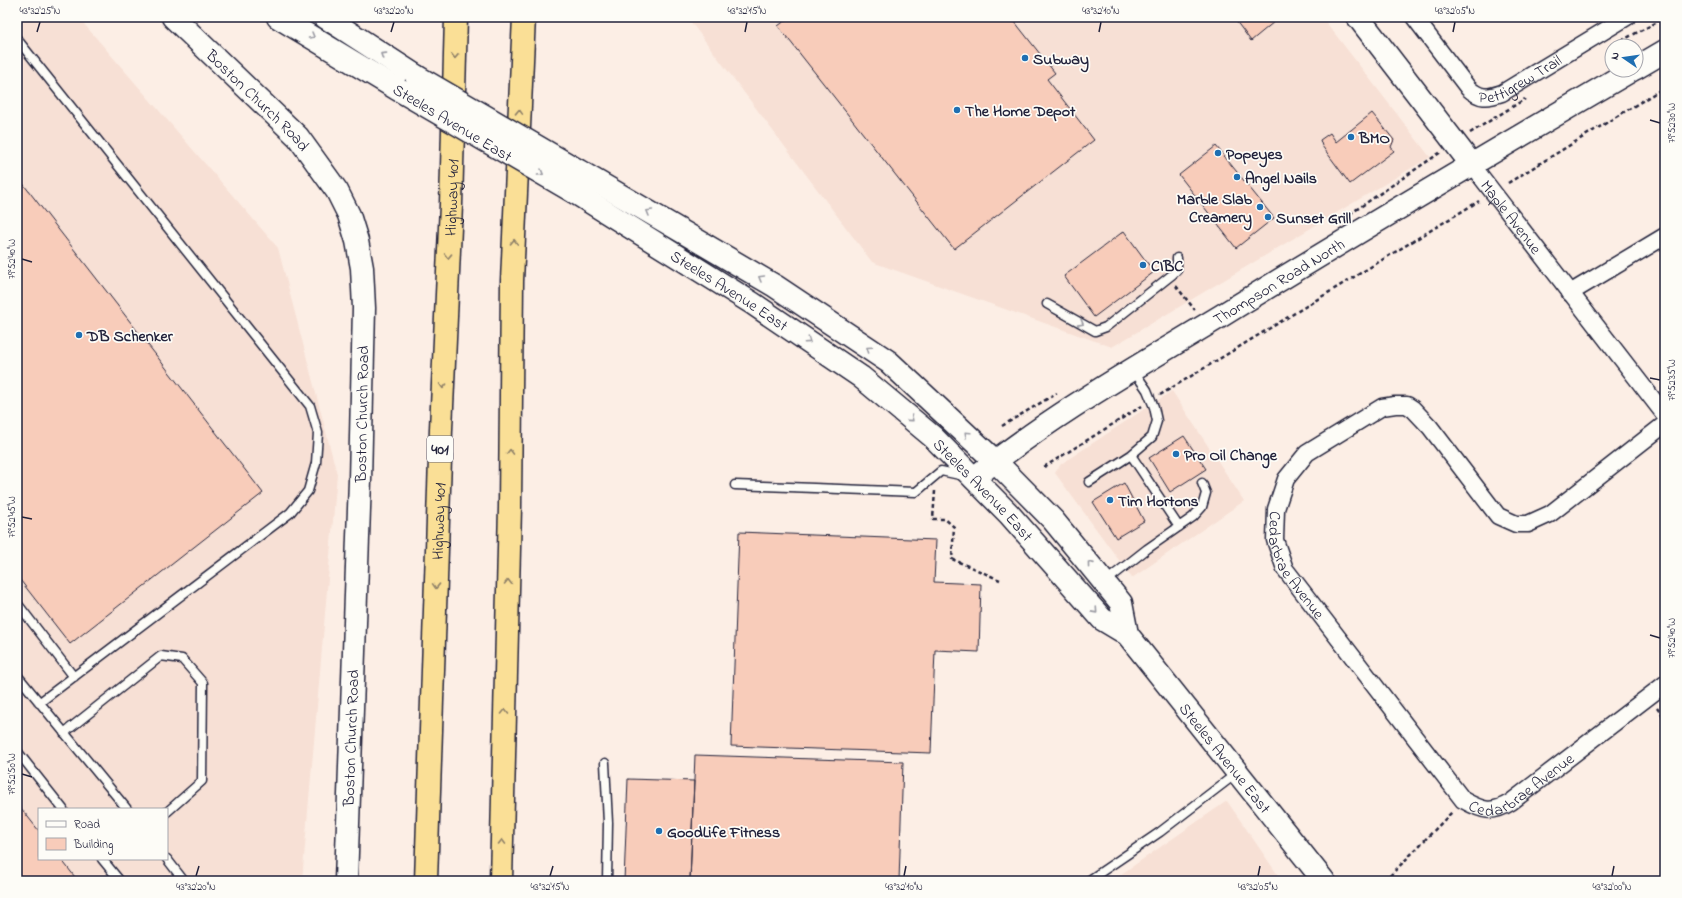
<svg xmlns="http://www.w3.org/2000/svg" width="1682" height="898" font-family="'Indie Flower',sans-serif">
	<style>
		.built { fill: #f7e0d5; fill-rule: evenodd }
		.building { fill: #f8ccba; stroke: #22223b }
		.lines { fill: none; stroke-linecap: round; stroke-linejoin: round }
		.lane-casing { stroke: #22223b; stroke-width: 11 }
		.street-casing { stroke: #22223b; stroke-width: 19 }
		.secondary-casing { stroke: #22223b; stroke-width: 25 }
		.highway-casing { stroke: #22223b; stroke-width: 25 }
		.path { stroke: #22223b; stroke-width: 2.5; stroke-dasharray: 4 3; stroke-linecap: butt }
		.lane { stroke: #fdfcf7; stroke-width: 8 }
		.street { stroke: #fdfcf7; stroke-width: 16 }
		.secondary { stroke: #fdfcf7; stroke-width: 22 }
		.highway { stroke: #fadf96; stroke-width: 22 }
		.secondary-bridge-casing { stroke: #22223b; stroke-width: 25; stroke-linecap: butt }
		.secondary-bridge { stroke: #fdfcf7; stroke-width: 22 }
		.oneway { stroke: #9a9aa2 }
		.oneway2 { stroke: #8e8068 }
		.ticks { fill: none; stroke: #22223b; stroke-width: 1.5 }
		.poi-dot { fill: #1f6fb2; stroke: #fdfcf7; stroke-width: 1.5 }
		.labels { text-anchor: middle; stroke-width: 3.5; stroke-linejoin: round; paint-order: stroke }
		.shield { fill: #fdfcf7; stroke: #646373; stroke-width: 1 }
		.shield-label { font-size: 15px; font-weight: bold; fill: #22223b }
		.poi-label { font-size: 16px; font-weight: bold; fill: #22223b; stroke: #fdfcf7; text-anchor: start }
		.street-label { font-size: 16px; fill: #22223b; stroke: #fdfcf7 }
		.neatline { fill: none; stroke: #22223b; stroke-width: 1.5 }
		.ticks-label { font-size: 10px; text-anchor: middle; fill: #22223b }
	</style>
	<rect width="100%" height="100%" fill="#fceee5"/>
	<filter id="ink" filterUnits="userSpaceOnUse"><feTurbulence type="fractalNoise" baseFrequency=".025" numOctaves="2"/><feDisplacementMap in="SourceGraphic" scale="8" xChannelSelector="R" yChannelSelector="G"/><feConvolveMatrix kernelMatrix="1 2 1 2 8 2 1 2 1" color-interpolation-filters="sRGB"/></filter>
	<g filter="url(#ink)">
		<path class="built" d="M17 17H78L278 248 337 474 302 881H17ZM39 809H167V859H39Z
			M687 17H1322L1430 157 1112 347 872 262Z
			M1172 391 1244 501 1132 578 1055 473 1061 464Z
			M1227 801 1282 881H1110L1120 875Z"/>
		<path class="building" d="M790 17H1011L1055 73 1047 79 1094 140 954 249 778 26Z
			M1233 17H1280L1251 41Z
			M1372 113 1394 140 1391 147 1394 151 1350 184 1322 146 1320 140 1330 133 1336 142Z
			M1216 146 1274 218 1236 248 1179 175Z
			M17 176 263 493 70 644 17 576Z
			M1124 231 1154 272 1094 317 1064 276Z
			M1184 436 1206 469 1170 492 1149 458Z
			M1124 483 1144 521 1116 538 1093 502Z
			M739 532 936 540 934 582 981 584 979 652 935 650 931 753 731 746Z
			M695 755 903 762 899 881H690Z
			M628 779 694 781 690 881H624Z
			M17 803 39 831V859H61L78 881H17Z"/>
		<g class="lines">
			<defs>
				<path id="lane" d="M17 39 310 406 318 433 316 463 308 491 290 513 39 703
					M1047 304 1095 331 1106 327 1173 274 1177 270V258
					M1131 455 1179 527
					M1089 482 1131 455 1152 437 1157 421 1154 407 1147 390 1133 370
					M735 485 916 492 941 471 964 476
					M1105 582 1147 549 1193 517 1202 507 1206 493 1202 483
					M17 603 74 677
					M17 675 127 809
					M64 733 161 656 182 659 203 683 202 781 167 812
					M17 751 63 809
					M605 763 608 823 607 881
					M102 859 120 881
					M167 859 184 881
					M1088 881 1160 832 1237 773"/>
				<g id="street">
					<path id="s1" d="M1414 17 1468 88C1480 99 1487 98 1502 93L1627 17"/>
					<path id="s2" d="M1472 165 1665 415"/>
					<path d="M1570 293 1665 236"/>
					<path id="s3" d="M1665 424 1550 514 1528 524H1516L1498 516 1430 427 1413 409 1407 405H1395L1382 407 1307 453 1286 479 1276 509 1275 540 1285 569 1463 800C1483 811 1492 814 1511 802L1665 684"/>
				</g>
				<g id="secondary">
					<path id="s4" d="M173 17 298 137 337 191 349 215 357 241 362 268 364 308 360 480 346 881"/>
					<path d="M278 17 399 90"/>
					<path d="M325 17 416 76"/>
					<path d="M1358 17 1472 165"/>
					<path d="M1636 68 1665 51"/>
					<path d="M579 171 775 286 889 362 995 461 1053 520 1121 603 1127 634"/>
					<path id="s5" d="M574 192 752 303 861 377 933 437 1009 514 1102 619 1127 634 1324 881"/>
					<path id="s6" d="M974 478C1050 416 1137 367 1221 316 1357 232 1494 151 1632 70"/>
				</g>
				<g id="highway">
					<path id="s7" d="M426 881 441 429 451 205 456 17"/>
					<path d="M501 881 510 507 512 281 524 17"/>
				</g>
			</defs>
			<use href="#lane" class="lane-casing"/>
			<use href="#street" class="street-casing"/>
			<use href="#secondary" class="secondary-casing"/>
			<use href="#highway" class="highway-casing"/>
			<path class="path" d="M1615 44 1665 18
				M1470 133 1525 99
				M1508 183 1665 87
				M1344 218 1441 152
				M1176 286 1195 310
				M1160 395 1479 201
				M1002 426 1057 393
				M1044 467 1142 406
				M935 491 933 519H945L954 527 952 559 1000 580
				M1657 708 1665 719
				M1385 881 1453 811"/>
			<use href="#lane" class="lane"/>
			<use href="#street" class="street"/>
			<use href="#secondary" class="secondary"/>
			<use href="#highway" class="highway"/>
			<defs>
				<path id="secondary-bridge" d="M416 76 579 171
					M399 90 574 192"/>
			</defs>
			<use href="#secondary-bridge" class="secondary-bridge-casing"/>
			<use href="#secondary-bridge" class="secondary-bridge"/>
		</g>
		<defs><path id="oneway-chevron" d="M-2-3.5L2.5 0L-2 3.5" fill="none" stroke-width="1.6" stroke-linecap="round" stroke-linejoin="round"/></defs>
		<g class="oneway">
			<use href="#oneway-chevron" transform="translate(312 36) rotate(30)"/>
			<use href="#oneway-chevron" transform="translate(383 55) rotate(-147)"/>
			<use href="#oneway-chevron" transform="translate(541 173) rotate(30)"/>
			<use href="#oneway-chevron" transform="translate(649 212) rotate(-150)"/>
			<use href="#oneway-chevron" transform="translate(761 278) rotate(-150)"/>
			<use href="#oneway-chevron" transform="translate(1081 323) rotate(29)"/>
			<use href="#oneway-chevron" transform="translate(808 341) rotate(34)"/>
			<use href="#oneway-chevron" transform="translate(869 349) rotate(-145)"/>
			<use href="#oneway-chevron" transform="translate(911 419) rotate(40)"/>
			<use href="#oneway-chevron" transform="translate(967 434) rotate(-137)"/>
			<use href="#oneway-chevron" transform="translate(1090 564) rotate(-129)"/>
			<use href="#oneway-chevron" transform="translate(1095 611) rotate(48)"/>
		</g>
		<g class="oneway2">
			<use href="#oneway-chevron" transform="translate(455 56) rotate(92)"/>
			<use href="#oneway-chevron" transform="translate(519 112) rotate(-88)"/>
			<use href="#oneway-chevron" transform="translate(514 242) rotate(-88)"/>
			<use href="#oneway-chevron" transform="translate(448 256) rotate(92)"/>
			<use href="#oneway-chevron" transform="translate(443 386) rotate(92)"/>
			<use href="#oneway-chevron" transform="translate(510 452) rotate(-89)"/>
			<use href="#oneway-chevron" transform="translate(508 582) rotate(-89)"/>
			<use href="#oneway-chevron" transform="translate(436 586) rotate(92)"/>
			<use href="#oneway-chevron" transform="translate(505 712) rotate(-89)"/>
			<use href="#oneway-chevron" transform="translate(502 842) rotate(-89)"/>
		</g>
	</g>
	<path class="ticks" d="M37 32 40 22M391 32 394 22M745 32 747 22M1099 32 1101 22M1453 32 1455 22M1650 120 1660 123M22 259 32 262M1650 378 1660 380M22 517 32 519M1650 635 1660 638M22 774 32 777M196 876 199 866M550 876 553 866M904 876 906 866M1258 876 1260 866M1612 876 1614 866"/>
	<g class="poi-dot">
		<circle cx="1025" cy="58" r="4"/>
		<circle cx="957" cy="110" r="4"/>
		<circle cx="1351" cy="137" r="4"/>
		<circle cx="1218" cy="153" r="4"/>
		<circle cx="1237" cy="177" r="4"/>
		<circle cx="1260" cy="207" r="4"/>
		<circle cx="1268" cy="217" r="4"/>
		<circle cx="1143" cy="265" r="4"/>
		<circle cx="79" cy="335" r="4"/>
		<circle cx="1176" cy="454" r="4"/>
		<circle cx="1110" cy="500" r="4"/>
		<circle cx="659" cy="831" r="4"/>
	</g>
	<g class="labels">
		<rect class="shield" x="427" y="436" width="26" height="26" rx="3"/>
		<g class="shield-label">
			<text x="440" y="454">401</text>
		</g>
		<g class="poi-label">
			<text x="1033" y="64">Subway</text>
			<text x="965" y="116">The Home Depot</text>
			<text x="1359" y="143">BMO</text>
			<text x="1226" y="159">Popeyes</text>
			<text x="1245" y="183">Angel Nails</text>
			<text x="1252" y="204" text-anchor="end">Marble Slab<tspan x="1252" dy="18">Creamery</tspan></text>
			<text x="1276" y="223">Sunset Grill</text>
			<text x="1151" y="271">CIBC</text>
			<text x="87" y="341">DB Schenker</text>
			<text x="1184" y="460">Pro Oil Change</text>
			<text x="1118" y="506">Tim Hortons</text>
			<text x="667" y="837">GoodLife Fitness</text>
		</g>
		<g class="street-label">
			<text dy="6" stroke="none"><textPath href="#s1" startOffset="148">Pettigrew Trail</textPath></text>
			<text dy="6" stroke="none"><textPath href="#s4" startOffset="119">Boston Church Road</textPath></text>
			<text transform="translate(453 122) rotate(31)" y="6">Steeles Avenue East</text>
			<text dy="6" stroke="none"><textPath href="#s7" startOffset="684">Highway 401</textPath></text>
			<text dy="6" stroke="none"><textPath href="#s2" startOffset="65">Maple Avenue</textPath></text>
			<text dy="6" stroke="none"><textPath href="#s6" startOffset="363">Thompson Road North</textPath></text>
			<text dy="6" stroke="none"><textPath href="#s5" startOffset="184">Steeles Avenue East</textPath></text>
			<text transform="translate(361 414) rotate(-89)" y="6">Boston Church Road</text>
			<text dy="6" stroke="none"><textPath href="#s5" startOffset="508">Steeles Avenue East</textPath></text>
			<text dy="6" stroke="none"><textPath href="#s7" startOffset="360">Highway 401</textPath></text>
			<text dy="6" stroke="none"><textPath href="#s3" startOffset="586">Cedarbrae Avenue</textPath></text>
			<text transform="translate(350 738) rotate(-88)" y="6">Boston Church Road</text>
			<text dy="6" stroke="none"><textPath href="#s5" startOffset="871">Steeles Avenue East</textPath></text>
			<text dy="6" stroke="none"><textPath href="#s3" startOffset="945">Cedarbrae Avenue</textPath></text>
		</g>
	</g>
	<rect width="1682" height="898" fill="none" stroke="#fdfcf7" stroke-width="44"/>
	<rect x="38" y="808" width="130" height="52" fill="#fdfcf7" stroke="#a5a5ac"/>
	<rect x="46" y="821" width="20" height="6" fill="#fdfcf7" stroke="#a5a5ac"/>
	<text x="74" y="828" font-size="12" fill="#22223b">Road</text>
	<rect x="46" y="838" width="20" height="12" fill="#f8ccba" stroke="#a5a5ac"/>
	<text x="74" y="848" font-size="12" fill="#22223b">Building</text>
	<g transform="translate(1624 58) rotate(283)"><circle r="19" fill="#fdfcf7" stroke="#a5a5ac"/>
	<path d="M0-3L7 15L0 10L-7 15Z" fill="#1f6fb2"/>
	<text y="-6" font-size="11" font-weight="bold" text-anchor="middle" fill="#22223b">N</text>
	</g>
	<rect x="22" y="22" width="1638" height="854" class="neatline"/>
	<g class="ticks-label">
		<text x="40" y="14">43°32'25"N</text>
		<text x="394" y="14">43°32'20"N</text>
		<text x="747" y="14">43°32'15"N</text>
		<text x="1101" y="14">43°32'10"N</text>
		<text x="1455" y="14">43°32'05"N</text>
		<text transform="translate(1671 123) rotate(-90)" y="4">79°52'30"W</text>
		<text transform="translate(11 259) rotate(-90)" y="4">79°52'40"W</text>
		<text transform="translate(1671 380) rotate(-90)" y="4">79°52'35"W</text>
		<text transform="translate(11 517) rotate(-90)" y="4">79°52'45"W</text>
		<text transform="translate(1671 638) rotate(-90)" y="4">79°52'40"W</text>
		<text transform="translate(11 774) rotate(-90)" y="4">79°52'50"W</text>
		<text x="196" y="890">43°32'20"N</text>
		<text x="550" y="890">43°32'15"N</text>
		<text x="904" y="890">43°32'10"N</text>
		<text x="1258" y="890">43°32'05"N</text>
		<text x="1612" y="890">43°32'00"N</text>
	</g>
</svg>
